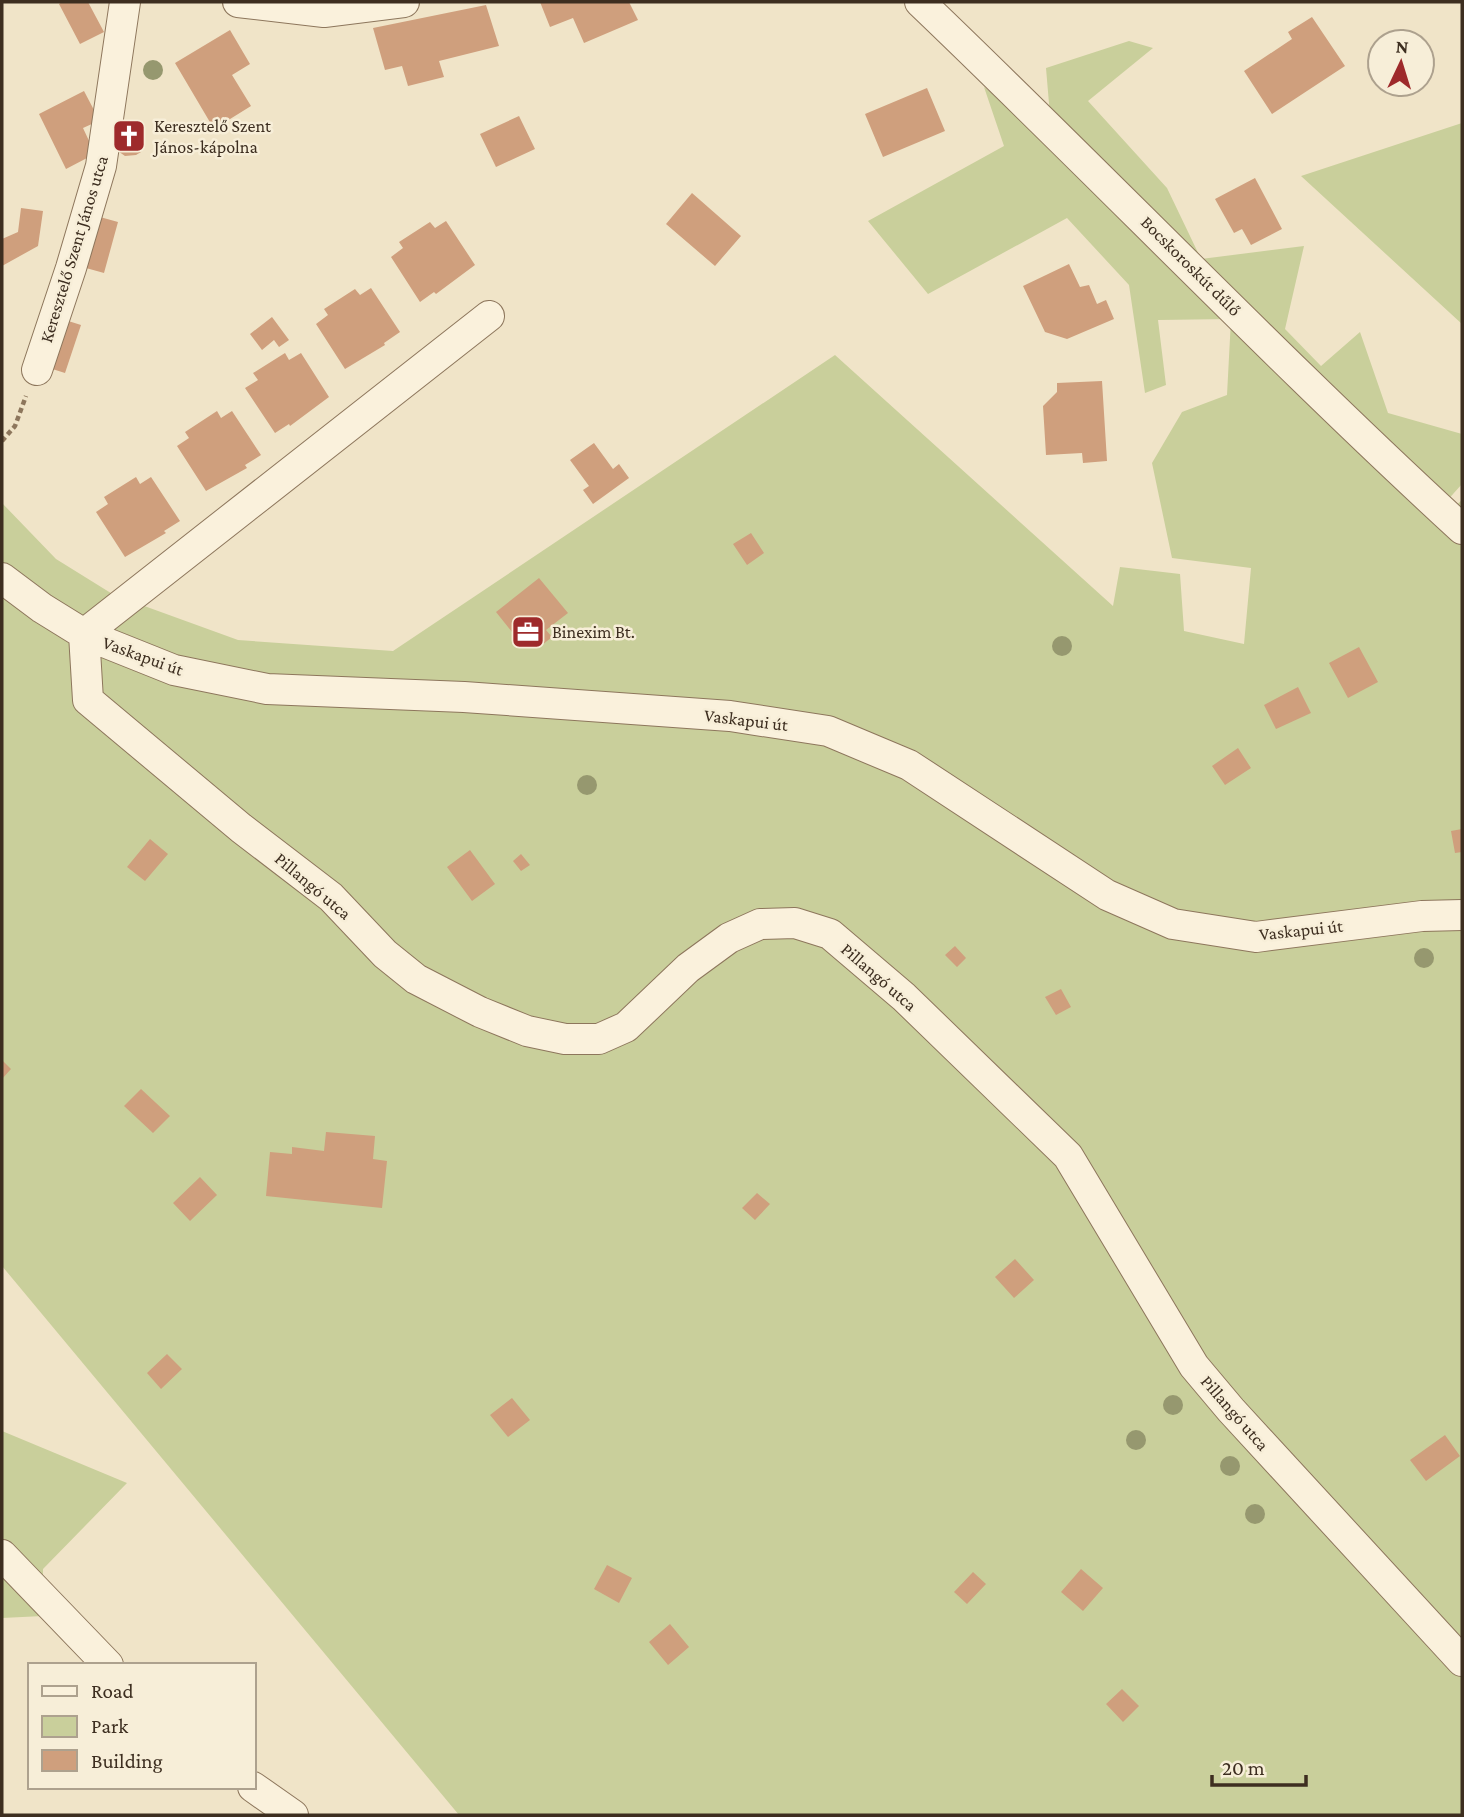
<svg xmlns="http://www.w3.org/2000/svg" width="1464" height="1817" font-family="'Crimson Pro',serif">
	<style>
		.green { fill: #c9cf9b }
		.building { fill: #cf9f7d }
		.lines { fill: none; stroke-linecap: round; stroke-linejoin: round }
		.street-casing { stroke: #8d765c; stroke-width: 32 }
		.path { stroke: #8d765c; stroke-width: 4.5; stroke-dasharray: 5 3.5; stroke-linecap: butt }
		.street { stroke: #faf1dc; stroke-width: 30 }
		.tree { fill: #96986f }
		.labels { text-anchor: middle; stroke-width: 5; stroke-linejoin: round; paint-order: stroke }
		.poi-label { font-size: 18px; fill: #3d2e20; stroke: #f7eed8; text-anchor: start }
		.street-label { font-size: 18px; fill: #3d2e20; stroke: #f7eed8 }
	</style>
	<rect width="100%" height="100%" fill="#f0e4c8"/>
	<path class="green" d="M1129 41 1153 48 1088 101 1167 188 1201 259 1304 246 1285 329 1321 366 1360 332 1388 413 1462 434V484L1445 503 1451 510 1462 500V1815H459L2 1266V503L56 559 114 595 238 640 393 651 835 355 1113 606 1120 567 1180 574 1184 631 1244 644 1251 568 1172 558 1152 463 1182 412 1227 395 1231 319 1158 320 1166 385 1145 393 1129 285 1067 218 928 294 868 221 1004 146 984 87 1052 139 1046 68Z
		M1462 123V324L1301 176Z
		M2 1431 127 1483 43 1569V1616L2 1618Z"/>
	<path class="building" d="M62 2H88L104 32 80 44 59 4Z
		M540 2H629L638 20 584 43 573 18 550 27Z
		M486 5 499 46 439 61 444 77 408 86 402 66 385 70 373 28Z
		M1312 17 1345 66 1272 114 1244 71 1292 39 1288 32Z
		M230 30 250 64 232 75 251 106 214 129 175 63Z
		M927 88 945 131 883 157 865 114Z
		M84 91 95 112 94 123 83 128 90 143 87 158 66 169 39 114Z
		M519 116 535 149 496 167 480 134Z
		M117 120 144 123 141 152 136 155 125 156 115 149Z
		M1255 178 1282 229 1251 245 1242 229 1234 233 1215 199Z
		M692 193 741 236 715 266 666 224Z
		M21 208 43 211 38 246 2 266V239L18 232Z
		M100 217 118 222 104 273 86 268Z
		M446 221 475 265 436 294 434 292 420 302 391 257 403 248 399 242 430 222 435 228Z
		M1069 264 1080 287 1089 285 1097 304 1106 300 1114 319 1067 339 1045 332 1023 286Z
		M371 288 400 332 384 343 385 345 345 369 316 324 328 315 324 309 355 289 360 295Z
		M272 317 289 340 279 347 274 340 262 350 250 334Z
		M62 319 81 325 65 373 46 367Z
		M285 353 289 360 301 353 329 397 290 426 289 424 275 433 245 388 258 380 253 373Z
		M1102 381 1107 461 1083 463 1082 453 1046 455 1043 406 1057 392V383Z
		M217 411 221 418 232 411 261 455 245 465 247 468 206 491 177 446 189 438 185 432Z
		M594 443 613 469 619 464 629 478 593 504 583 490 589 486 570 460Z
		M136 477 140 484 151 477 180 521 164 531 166 533 125 557 96 512 108 504 104 497Z
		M751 533 764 553 747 565 733 544Z
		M539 578 568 613 546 630 552 637 542 645 537 638 525 648 496 612Z
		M1359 647 1378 682 1348 698 1329 663Z
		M1298 687 1311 713 1276 729 1264 705Z
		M1238 748 1251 768 1225 785 1212 766Z
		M1462 829V852L1455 853 1451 831Z
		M150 839 168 854 145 881 127 867Z
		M470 850 495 884 472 901 447 867Z
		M521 854 530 865 521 871 513 861Z
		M955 946 966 958 957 967 945 955Z
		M1061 989 1071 1007 1056 1015 1045 997Z
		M2 1060 11 1069 2 1079Z
		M141 1089 170 1116 153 1133 124 1106Z
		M326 1132 375 1136 373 1159 387 1161 382 1208 266 1196 270 1152 292 1154V1147L324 1151Z
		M200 1177 217 1195 190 1221 173 1203Z
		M757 1193 770 1204 755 1220 742 1208Z
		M1015 1259 1034 1280 1014 1298 995 1277Z
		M167 1354 182 1369 161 1389 147 1373Z
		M512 1398 530 1420 508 1437 490 1415Z
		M1445 1435 1460 1456 1426 1481 1410 1460Z
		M607 1565 632 1578 619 1603 594 1589Z
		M1081 1569 1103 1588 1083 1611 1061 1592Z
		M973 1572 986 1584 967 1604 954 1592Z
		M670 1624 689 1647 668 1665 649 1642Z
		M1122 1689 1139 1706 1123 1722 1106 1704Z"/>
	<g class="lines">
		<defs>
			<path id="street" d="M238 2 324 12 404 2
				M920 2C1102 176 1277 359 1462 529
				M489 316 84 634 88 700 241 828 331 897 385 954 416 979 480 1012 527 1031 565 1039H599L626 1027 688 968 729 938 760 924 795 923 830 934 904 997 1068 1156 1194 1366 1231 1410 1462 1661
				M37 370 71 268 101 166 125 2
				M2 578 42 608 84 634 174 670 267 689 464 697 730 716 828 731 909 765 1107 895 1173 924 1256 937 1422 916 1462 915
				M2 1555 108 1665
				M253 1787 293 1815"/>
		</defs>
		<use href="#street" class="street-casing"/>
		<path class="path" d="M2 441 15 426 26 396"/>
		<use href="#street" class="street"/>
	</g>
	<g class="tree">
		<circle cx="153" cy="70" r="10"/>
		<circle cx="1062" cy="646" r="10"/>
		<circle cx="587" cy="785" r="10"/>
		<circle cx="1424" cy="958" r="10"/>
		<circle cx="1173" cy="1405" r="10"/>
		<circle cx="1136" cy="1440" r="10"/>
		<circle cx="1230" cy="1466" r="10"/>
		<circle cx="1255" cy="1514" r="10"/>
	</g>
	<defs>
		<symbol id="church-square" viewBox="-11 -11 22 22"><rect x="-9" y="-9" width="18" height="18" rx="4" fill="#9e2a2b" stroke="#f7eed8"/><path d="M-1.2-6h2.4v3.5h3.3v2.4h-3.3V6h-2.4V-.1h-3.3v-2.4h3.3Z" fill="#fff"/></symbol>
		<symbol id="office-square" viewBox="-11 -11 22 22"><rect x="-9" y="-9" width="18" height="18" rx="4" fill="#9e2a2b" stroke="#f7eed8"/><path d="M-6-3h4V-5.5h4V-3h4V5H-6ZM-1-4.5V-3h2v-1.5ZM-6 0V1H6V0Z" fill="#fff"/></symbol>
	</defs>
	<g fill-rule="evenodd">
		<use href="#church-square" x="110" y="117" width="38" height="38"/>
		<use href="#office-square" x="509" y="613" width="38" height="38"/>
	</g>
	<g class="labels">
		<g class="poi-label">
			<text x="154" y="132">Keresztelő Szent<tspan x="154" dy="21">János-kápolna</tspan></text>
			<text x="552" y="638">Binexim Bt.</text>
		</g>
		<g class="street-label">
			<text transform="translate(74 249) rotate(-73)" y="6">Keresztelő Szent János utca</text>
			<text transform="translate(1191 266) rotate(45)" y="6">Bocskoroskút dűlő</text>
			<text transform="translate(143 656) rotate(20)" y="6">Vaskapui út</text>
			<text transform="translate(746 720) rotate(7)" y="6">Vaskapui út</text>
			<text transform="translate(313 886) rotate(40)" y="6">Pillangó utca</text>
			<text transform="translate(1301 930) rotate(-6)" y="6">Vaskapui út</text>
			<text transform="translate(879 977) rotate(41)" y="6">Pillangó utca</text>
			<text transform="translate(1235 1413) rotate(49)" y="6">Pillangó utca</text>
		</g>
	</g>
	<rect width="1464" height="1817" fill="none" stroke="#3d2e20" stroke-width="7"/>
	<rect x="28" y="1663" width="228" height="126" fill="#f7eed8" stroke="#ada18e" stroke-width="2"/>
	<rect x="42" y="1686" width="35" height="10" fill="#faf1dc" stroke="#ada18e" stroke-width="2"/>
	<text x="91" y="1698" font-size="21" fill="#3d2e20">Road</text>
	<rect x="42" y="1716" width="35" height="21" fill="#c9cf9b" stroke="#ada18e" stroke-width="2"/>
	<text x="91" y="1733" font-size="21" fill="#3d2e20">Park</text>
	<rect x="42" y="1750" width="35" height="21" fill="#cf9f7d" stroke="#ada18e" stroke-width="2"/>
	<text x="91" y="1768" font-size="21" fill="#3d2e20">Building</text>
	<g transform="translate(1401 63) rotate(4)"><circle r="33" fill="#f7eed8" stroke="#ada18e" stroke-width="2"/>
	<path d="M0-5L12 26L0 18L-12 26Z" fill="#9e2a2b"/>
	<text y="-10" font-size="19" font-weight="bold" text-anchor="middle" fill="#3d2e20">N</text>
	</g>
	<path d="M1212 1775v10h94v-10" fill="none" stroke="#3d2e20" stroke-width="3.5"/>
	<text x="1222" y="1775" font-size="21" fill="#3d2e20" stroke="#f7eed8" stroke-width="5" paint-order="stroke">20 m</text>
</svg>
